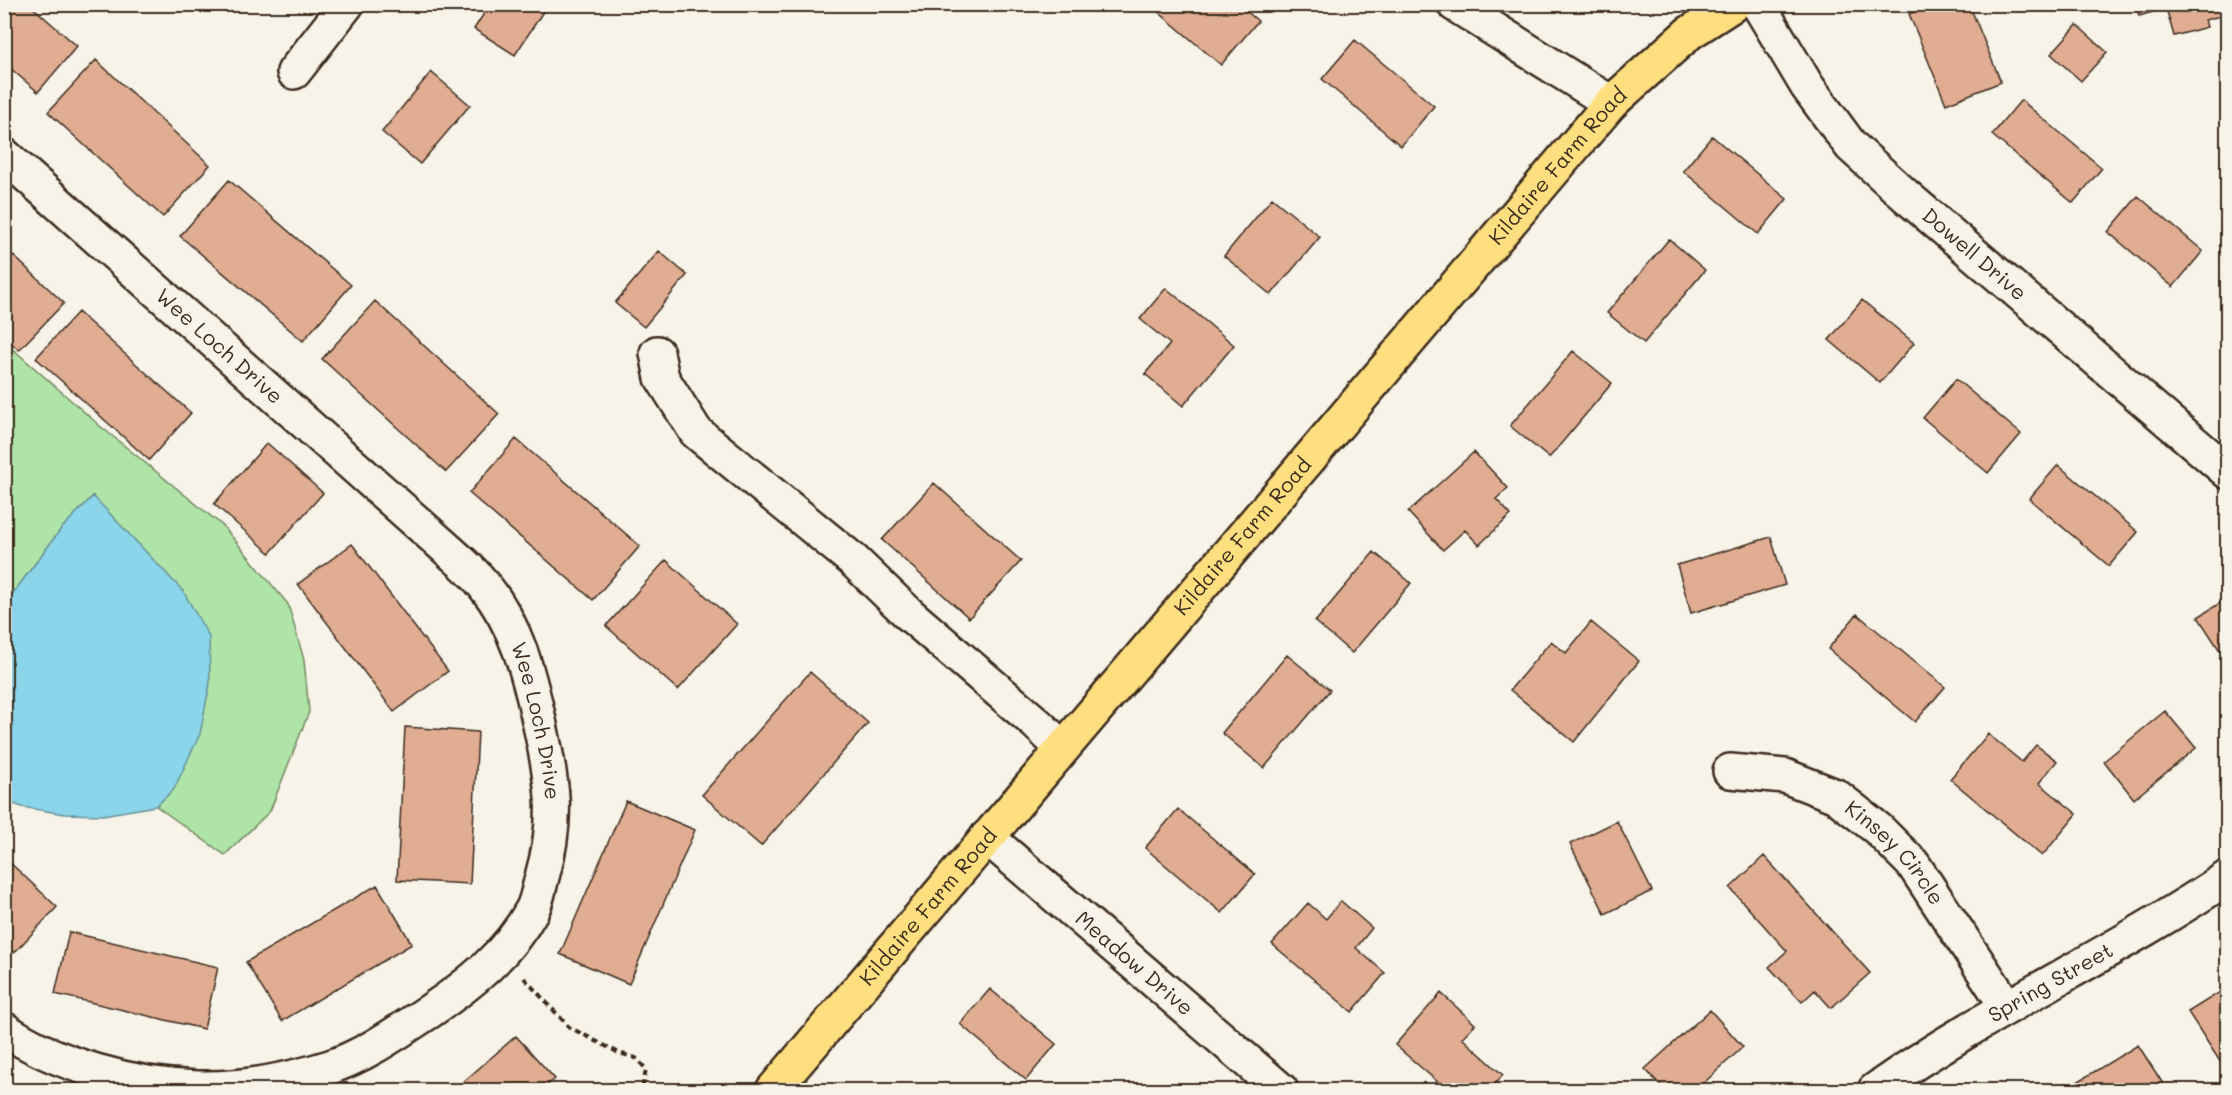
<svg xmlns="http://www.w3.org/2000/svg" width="2232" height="1095" font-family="Mali,sans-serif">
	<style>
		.green { fill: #aee4a7; stroke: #748762; stroke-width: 1.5 }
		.water { fill: #8ad5ea; stroke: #6a9198; stroke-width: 1.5 }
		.building { fill: #e0ad92; stroke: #3b2a1e; stroke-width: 1.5 }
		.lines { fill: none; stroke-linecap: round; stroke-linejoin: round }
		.minor-casing { stroke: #3b2a1e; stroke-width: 38 }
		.major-casing { stroke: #3b2a1e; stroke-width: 38 }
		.path { stroke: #3b2a1e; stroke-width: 4; stroke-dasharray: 6 4.5; stroke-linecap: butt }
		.minor { stroke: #f7f3e8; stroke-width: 33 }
		.major { stroke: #fedf80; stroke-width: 33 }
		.labels { text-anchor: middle; stroke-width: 6; stroke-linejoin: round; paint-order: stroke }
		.street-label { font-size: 21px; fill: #3b2a1e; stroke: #f7f3e8 }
	</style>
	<rect width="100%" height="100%" fill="#f7f3e8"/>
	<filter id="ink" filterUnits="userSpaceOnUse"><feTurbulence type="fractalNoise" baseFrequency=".0167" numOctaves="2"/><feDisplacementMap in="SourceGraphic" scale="12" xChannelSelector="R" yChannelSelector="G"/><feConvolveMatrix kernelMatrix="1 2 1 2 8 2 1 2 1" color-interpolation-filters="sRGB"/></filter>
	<g filter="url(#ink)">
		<path class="green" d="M5 342 100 426 223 526 288 604 304 660 309 712 270 811 225 855 156 806 174 789 93 496 61 529 5 604Z"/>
		<path class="water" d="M93 496 183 591 209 637 210 683 200 734 174 789 156 806 103 815 64 814 22 807 5 801V604L61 529Z"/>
		<path class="building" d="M4 4H29L77 46 38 92 4 63Z
			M490 4H548L515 55 474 29Z
			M1149 4H1238L1258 21 1221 65Z
			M1933 4H1969L2001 82 1946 104 1909 14Z
			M2136 4H2228V14L2205 20 2207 27 2174 36 2166 8 2139 16Z
			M2077 25 2107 52 2081 81 2051 54Z
			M1355 40 1434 106 1401 146 1322 79Z
			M96 60 210 165 163 217 48 112Z
			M431 72 470 105 420 164 382 132Z
			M2021 100 2102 168 2073 203 1992 135Z
			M1712 136 1787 199 1758 234 1683 171Z
			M229 180 351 285 303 341 180 236Z
			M2138 196 2203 251 2173 287 2108 232Z
			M1272 198 1320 237 1271 295 1224 256Z
			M1669 239 1705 270 1644 343 1607 313Z
			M4 247 64 303 19 350 4 336Z
			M659 251 687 275 644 327 615 303Z
			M1166 288 1234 345 1183 406 1145 374 1170 344 1140 319Z
			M1862 300 1914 343 1880 383 1829 340Z
			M375 301 499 414 446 472 322 359Z
			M78 312 191 413 149 460 36 358Z
			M1573 351 1612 383 1549 458 1510 426Z
			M1956 379 2021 434 1988 473 1923 418Z
			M516 439 640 546 593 600 469 493Z
			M267 443 323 493 270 553 214 504Z
			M1474 452 1508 488 1496 499 1511 515 1479 545 1465 530 1443 550 1408 512Z
			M2058 465 2138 532 2109 566 2029 499Z
			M934 483 1021 561 969 618 882 540Z
			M1771 537 1785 585 1691 613 1677 565Z
			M352 544 448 671 394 712 298 584Z
			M1374 552 1411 583 1352 653 1315 622Z
			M666 560 737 624 678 690 606 626Z
			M2228 598V663L2198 617Z
			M1857 614 1945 687 1915 722 1828 649Z
			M1591 622 1639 661 1574 742 1510 690 1551 641 1566 653Z
			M1287 655 1330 690 1264 768 1222 733Z
			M810 672 868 723 761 846 702 795Z
			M2165 711 2196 748 2134 799 2104 761Z
			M405 727 478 732 470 884 397 880Z
			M1988 734 2022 762 2036 745 2057 761 2039 783 2077 814 2042 856 1950 779Z
			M626 801 695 830 629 984 560 954Z
			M1178 809 1255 874 1222 913 1145 848Z
			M1617 821 1652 891 1605 914 1570 844Z
			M1764 856 1870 973 1831 1008 1815 990 1802 1002 1769 967 1787 951 1730 888Z
			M4 857 57 907 14 953 4 944Z
			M377 885 412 944 282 1021 246 962Z
			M1341 901 1372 928 1356 948 1385 973 1352 1012 1272 944 1308 903 1326 919Z
			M69 932 218 967 204 1029 55 994Z
			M2228 987V1074L2188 1012Z
			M990 989 1056 1044 1026 1080 960 1024Z
			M1441 993 1475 1024 1462 1038 1503 1075 1489 1090H1447L1395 1045Z
			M1710 1010 1743 1047 1696 1090H1665L1645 1069Z
			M516 1036 555 1079 541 1090H454Z
			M2138 1045 2167 1090H2064Z"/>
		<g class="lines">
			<defs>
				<g id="minor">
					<path d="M1454 4 1611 103"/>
					<path id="s1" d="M1758 4 1807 86 1851 146 1906 196 2228 472"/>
					<path d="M294 72 347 4"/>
					<path id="s2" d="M4 155 447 549C459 560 473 571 483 584 517 625 529 674 540 725 553 784 559 818 542 877 539 888 537 901 532 910 508 954 470 984 430 1011 399 1031 366 1055 330 1067 289 1080 241 1089 198 1088 135 1086 56 1065 4 1029"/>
					<path d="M657 353 662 378 696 432 853 560 909 614 1036 723 1062 748"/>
					<path id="s3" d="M1730 771 1785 776 1836 796 1878 829 1913 864 2007 1007"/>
					<path id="s4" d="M987 837 1281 1090"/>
					<path id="s5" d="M1875 1090C1987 1011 2114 954 2228 877"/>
				</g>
				<g id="major">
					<path id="s6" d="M773 1090 1611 103 1689 33 1734 4"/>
				</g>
			</defs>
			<use href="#minor" class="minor-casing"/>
			<use href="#major" class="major-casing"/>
			<path class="path" d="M524 978 569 1027 619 1053 636 1058 646 1069 642 1090"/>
			<use href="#minor" class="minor"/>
			<use href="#major" class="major"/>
		</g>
	</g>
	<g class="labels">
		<g class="street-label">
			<text dy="7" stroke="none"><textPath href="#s6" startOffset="1212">Kildaire Farm Road</textPath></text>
			<text dy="7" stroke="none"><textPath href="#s1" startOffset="334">Dowell Drive</textPath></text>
			<text dy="7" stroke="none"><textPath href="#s2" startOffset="288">Wee Loch Drive</textPath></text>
			<text dy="7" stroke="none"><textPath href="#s6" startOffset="726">Kildaire Farm Road</textPath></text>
			<text dy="7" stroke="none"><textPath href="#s2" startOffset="792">Wee Loch Drive</textPath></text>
			<text dy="7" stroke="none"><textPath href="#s3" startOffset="192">Kinsey Circle</textPath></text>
			<text dy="7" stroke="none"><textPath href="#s6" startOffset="240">Kildaire Farm Road</textPath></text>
			<text dy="7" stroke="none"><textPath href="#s4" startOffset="194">Meadow Drive</textPath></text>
			<text dy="7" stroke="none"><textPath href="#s5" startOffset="206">Spring Street</textPath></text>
		</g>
	</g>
	<rect width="2232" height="1095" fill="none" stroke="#f7f3e8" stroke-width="24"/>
	<rect x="12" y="12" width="2208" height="1071" fill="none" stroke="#3b2a1e" stroke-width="2" filter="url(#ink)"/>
</svg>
